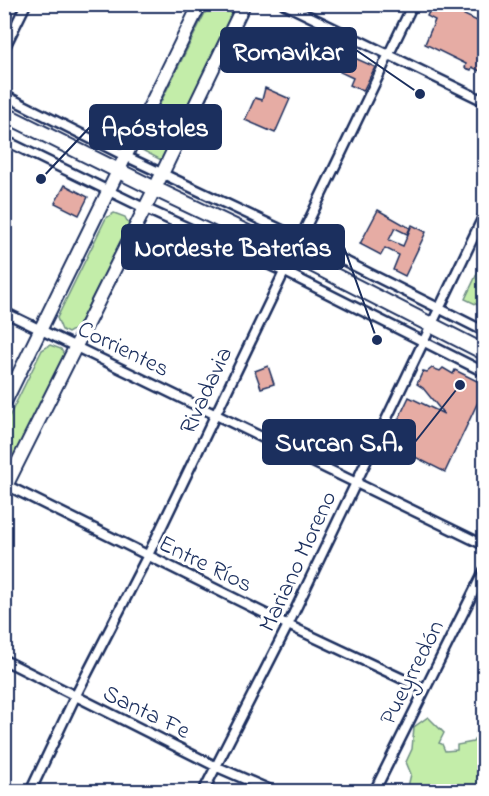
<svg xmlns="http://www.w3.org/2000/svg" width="489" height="796" font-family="'Indie Flower',sans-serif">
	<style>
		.green { fill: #c3eda9; stroke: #6f8e84; stroke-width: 1.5 }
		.building { fill: #e6aca4; stroke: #1b2f5e; stroke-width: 1.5 }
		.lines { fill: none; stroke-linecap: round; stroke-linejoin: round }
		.minor-casing { stroke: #1b2f5e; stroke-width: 13 }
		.secondary-casing { stroke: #1b2f5e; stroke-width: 16 }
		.primary-casing { stroke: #1b2f5e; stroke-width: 18 }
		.minor { stroke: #fff; stroke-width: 8 }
		.secondary { stroke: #fff; stroke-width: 12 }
		.primary { stroke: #fff; stroke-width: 14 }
		.labels { text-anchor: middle; stroke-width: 6; stroke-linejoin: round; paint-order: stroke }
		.street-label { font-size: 24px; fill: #1b2f5e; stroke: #fff }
		.leader { fill: none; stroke: #1b2f5e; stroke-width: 2 }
		.callout-dot { fill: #1b2f5e; stroke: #fff; stroke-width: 2 }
		.callout { fill: #1b2f5e; stroke: #1b2f5e; stroke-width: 2 }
		.callout-label { font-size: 26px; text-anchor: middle; font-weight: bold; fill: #fff }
	</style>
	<rect width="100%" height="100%" fill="#fff"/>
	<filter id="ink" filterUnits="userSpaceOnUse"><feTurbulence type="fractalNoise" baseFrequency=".0167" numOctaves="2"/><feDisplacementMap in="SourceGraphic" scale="12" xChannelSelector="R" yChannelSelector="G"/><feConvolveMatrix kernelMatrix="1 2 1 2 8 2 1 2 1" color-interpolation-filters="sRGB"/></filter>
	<g filter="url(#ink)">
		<path class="green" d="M209 5H238L163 161 138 148Z
			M114 213 125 217 129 225 77 328 68 333 62 330 57 318 106 218Z
			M484 259V308L465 299Z
			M50 345 61 349 65 357 14 460 4 466V427L42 350Z
			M428 717 444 733 439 743 442 744 445 751 457 750V745L473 742 476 737 477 726 484 725V791H407L411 774 406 762 412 749 414 727Z"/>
		<path class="building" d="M433 4H464L460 13 477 21 484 7V73L472 67 471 70 465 68 466 64 425 44 435 20 427 16Z
			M348 55 375 67 363 91 350 85 353 78 340 72Z
			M265 88 290 99 275 133 245 120 255 98 262 100Z
			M65 185 88 197 79 215 55 203Z
			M378 210 410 228 407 234 395 228 389 240 403 246 412 225 426 232 405 276 393 270 399 255 385 248 381 255 360 244Z
			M268 366 274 384 261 388 255 371Z
			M432 368 440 371 443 368 453 374 455 370 477 381 479 379 484 382V389L445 472 387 443 409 397 444 414 423 388 417 384 423 371 427 372Z"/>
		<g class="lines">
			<defs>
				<path id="minor" d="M284 4 484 101
					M4 49 26 4
					M4 95 125 156 301 239 484 331
					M4 140 144 208 283 271 484 372
					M4 312 484 545
					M4 484 288 625 424 689
					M4 660 215 766 275 792
					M30 792 75 697 148 555 413 4
					M203 792 288 625 484 215
					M374 792 484 571"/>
				<path id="secondary" d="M4 404 200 4
					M4 490 162 174 244 4"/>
				<path id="primary" d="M4 114 155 189 292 254 484 352"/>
			</defs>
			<use href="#minor" class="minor-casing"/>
			<use href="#secondary" class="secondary-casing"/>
			<use href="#primary" class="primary-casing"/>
			<use href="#minor" class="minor"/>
			<use href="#secondary" class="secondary"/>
			<use href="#primary" class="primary"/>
		</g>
	</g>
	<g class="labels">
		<g class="street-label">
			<text transform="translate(124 348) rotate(26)" y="8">Corrientes</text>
			<text transform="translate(205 390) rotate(-65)" y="8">Rivadavia</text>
			<text transform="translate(297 561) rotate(-65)" y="8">Mariano Moreno</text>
			<text transform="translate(206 563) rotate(26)" y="8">Entre Ríos</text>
			<text transform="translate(411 672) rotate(-63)" y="8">Pueyrredón</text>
			<text transform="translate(147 711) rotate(26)" y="8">Santa Fe</text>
		</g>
	</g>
	<path class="leader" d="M420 94L356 50M41 179L90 127M377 340L344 247M460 385L415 442"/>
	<g class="callout-dot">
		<circle cx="420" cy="94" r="6"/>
		<circle cx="41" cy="179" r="6"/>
		<circle cx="377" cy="340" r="6"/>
		<circle cx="460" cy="385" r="6"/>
	</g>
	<g class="callout">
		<rect x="221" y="28" width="135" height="44" rx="6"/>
		<rect x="90" y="105" width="131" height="44" rx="6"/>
		<rect x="122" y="225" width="222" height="44" rx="6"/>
		<rect x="263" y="420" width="152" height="44" rx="6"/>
	</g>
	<g class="callout-label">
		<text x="288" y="60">Romavikar</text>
		<text x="155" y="136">Apóstoles</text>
		<text x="233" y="256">Nordeste Baterías</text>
		<text x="339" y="451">Surcan S.A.</text>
	</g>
	<rect width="489" height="796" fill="none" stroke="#fff" stroke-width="24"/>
	<rect x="12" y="12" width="465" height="772" fill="none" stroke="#1b2f5e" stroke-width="2" filter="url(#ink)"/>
</svg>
